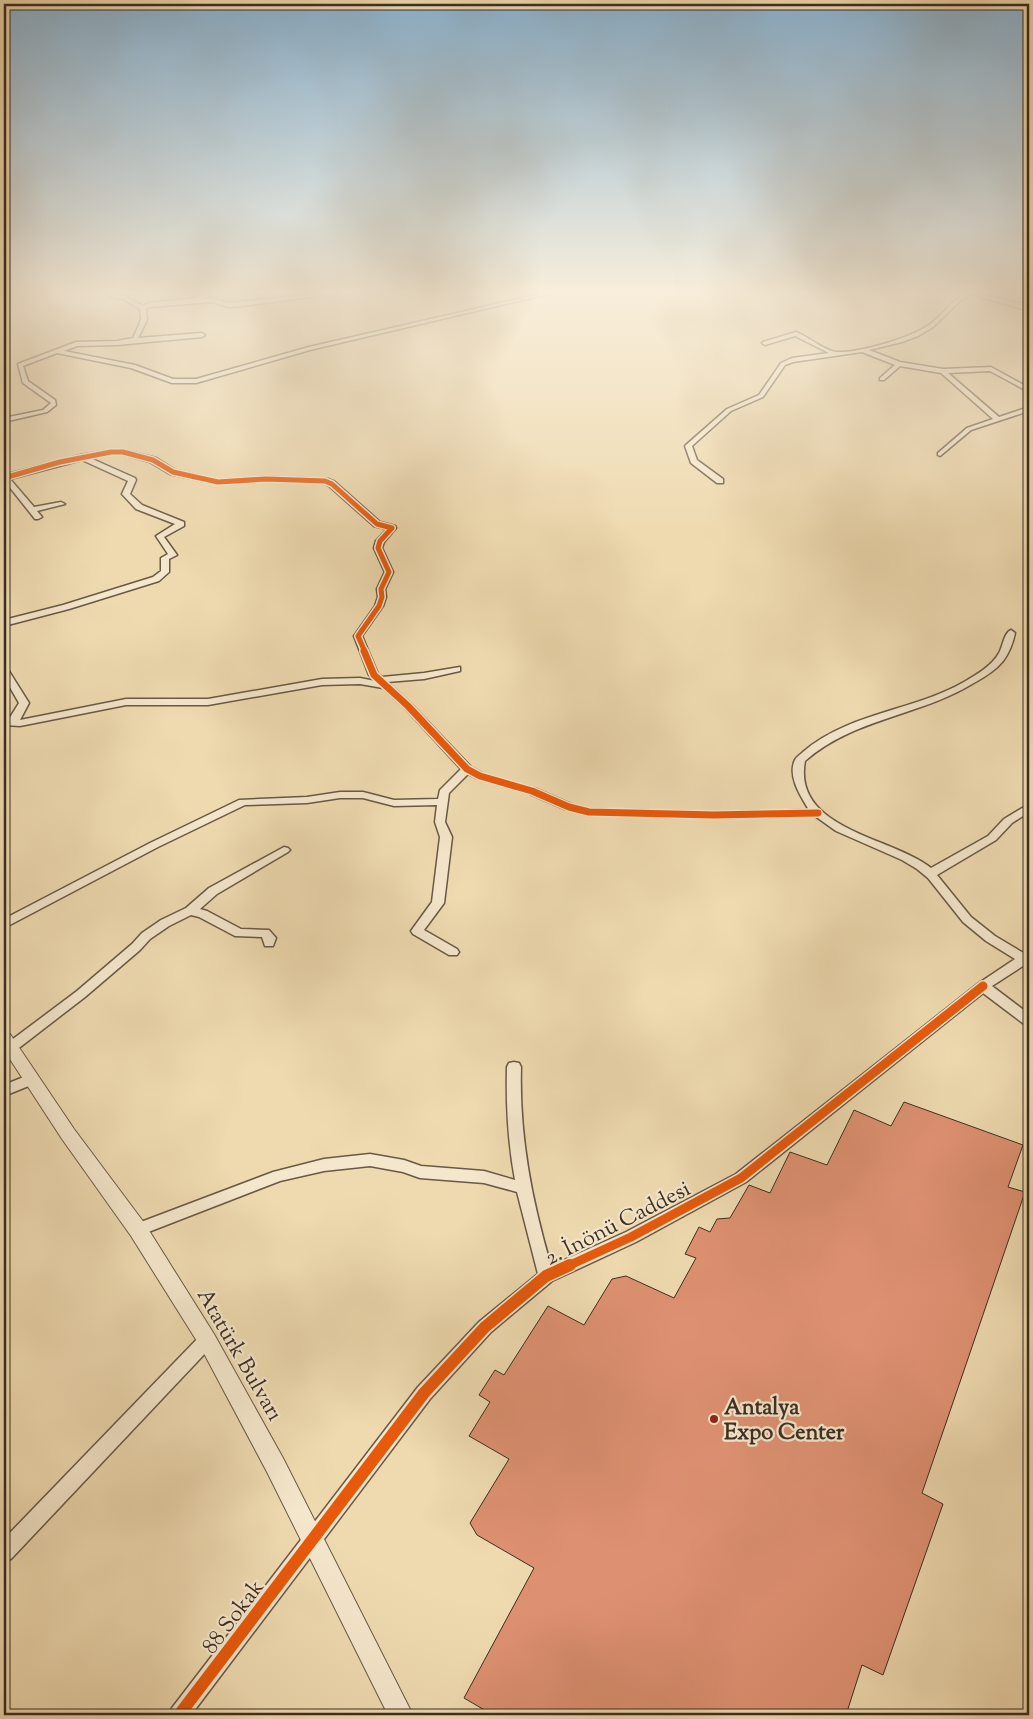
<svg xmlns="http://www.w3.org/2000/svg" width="1033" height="1719" font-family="'Sorts Mill Goudy',serif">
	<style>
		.building { fill: #de9172; stroke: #3b2e22 }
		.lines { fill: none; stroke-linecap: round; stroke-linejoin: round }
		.minor-casing { stroke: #685946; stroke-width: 3 }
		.tertiary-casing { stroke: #685946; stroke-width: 2 }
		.trunk-casing { stroke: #3b2e22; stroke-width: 2 }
		.minor { fill: #f5e7cc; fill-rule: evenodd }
		.tertiary { fill: #f5e7cc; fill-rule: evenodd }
		.trunk { fill: #efdab0; fill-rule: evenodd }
		.cycleway-far3-casing { stroke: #f5e7cc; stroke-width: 8 }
		.cycleway-far2-casing { stroke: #f5e7cc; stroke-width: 10 }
		.cycleway-far1-casing { stroke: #f5e7cc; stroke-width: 12 }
		.cycleway-casing { stroke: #f5e7cc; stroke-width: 15 }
		.cycleway-far3 { stroke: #e8590c; stroke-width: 5 }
		.cycleway-far2 { stroke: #e8590c; stroke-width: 7 }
		.cycleway-far1 { stroke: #e8590c; stroke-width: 9 }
		.cycleway { stroke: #e8590c; stroke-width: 12 }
		.poi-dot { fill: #8f2418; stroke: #f5e7cc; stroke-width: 2 }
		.labels { text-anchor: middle; stroke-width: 4.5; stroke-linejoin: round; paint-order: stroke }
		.near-street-label { font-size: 22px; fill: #3b2e22; stroke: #f5e7cc }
		.near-poi-label { font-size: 22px; font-weight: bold; fill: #3b2e22; stroke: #f5e7cc; text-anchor: start }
	</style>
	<rect width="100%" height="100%" fill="#efdab0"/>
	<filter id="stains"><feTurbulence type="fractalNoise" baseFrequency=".004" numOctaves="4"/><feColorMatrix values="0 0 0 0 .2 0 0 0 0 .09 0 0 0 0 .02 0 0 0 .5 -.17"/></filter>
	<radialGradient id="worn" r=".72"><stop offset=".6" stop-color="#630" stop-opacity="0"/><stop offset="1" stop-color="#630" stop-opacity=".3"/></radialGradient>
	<path class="building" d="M904 1102 1023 1145 1008 1187 1025 1192 922 1493 943 1504 883 1675 862 1665 846 1715H493L464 1698 534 1568 477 1535 470 1523 509 1459 469 1436 490 1402 479 1395 495 1370 504 1375 548 1306 584 1325 612 1279 626 1276 674 1298 696 1258 685 1254 699 1227 710 1232 717 1219 730 1218 749 1185 770 1193 790 1152 827 1165 854 1110 891 1126Z"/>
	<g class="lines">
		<defs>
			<path id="minor" d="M104 291 127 297 143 306 149 303 195 298 204 294 196 291H208L210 295 203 299 212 298 228 303 344 291H356L243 306 228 307 212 302 150 307 146 309 147 320 138 338 202 333 205 335 202 337 117 345 77 346 64 351 135 365 173 379H196L309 347 553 291H561L310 350 196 383H172L131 368 57 353 23 366 28 381 55 400 56 405 47 412 4 422V418L43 410 51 403 23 383 18 364 76 342 117 341 133 338 141 320 140 309 123 299 111 297Z
				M967 292 972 293 960 301 933 327 918 336 902 342 869 350 900 362 943 369 991 367 1029 388V392L990 371 948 373 999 417 1029 407V411L971 430 940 456 938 455V453L967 428 993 419 941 373 900 366 884 380H880V378L895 365 862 352 793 362 785 365 763 397 731 411 692 446 697 460 723 479V483H717L691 463 685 446 686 445 727 409 759 395 781 363 792 358 829 353 795 336 765 345 762 343 763 342 796 332C807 336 827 352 837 352 860 353 910 338 929 325 943 315 952 300 967 292Z
				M111 450H123L156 458 175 470 218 480 266 477 328 479 335 482 380 522 395 526 396 528 384 542 382 548 393 572 385 589 386 597 383 606 362 636 378 674 382 677 424 673 460 667V671L424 679 387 682 411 704 471 767 484 774 536 789 573 805 589 809 714 812 809 810C801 797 787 776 795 760 796 757 801 754 803 752 848 713 913 711 964 682 976 675 992 666 999 653 1003 646 1004 633 1011 630L1015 633C1013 643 1009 653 1003 661 995 671 983 678 972 684 919 716 852 719 805 761 792 830 893 837 931 868L988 836 1004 819 1029 804V812L1012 823 996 840 937 875 971 917 995 936 1020 951 1024 953 1029 952V962L992 986 1029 1014V1026L1024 1024 983 993 746 1182 636 1242 552 1281 491 1332 430 1399 191 1715H169L172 1708 418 1387 479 1322 538 1274 517 1192 484 1183 420 1178 403 1172 370 1166 324 1171 280 1181 138 1236 133 1235 130 1230 133 1225 273 1172 324 1159 370 1154 404 1160 421 1166 484 1171 515 1180C508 1142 506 1105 507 1067L509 1063 514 1062 519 1063 521 1067C519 1136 532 1201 551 1266L626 1232 736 1174 979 983 1015 959 986 941 963 922 928 878 917 869 902 860 836 831 815 816 714 818 589 815 565 809 528 793 476 778 468 774 449 793 445 822 452 837 444 903 424 930 457 949 459 952 457 955H449L413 934 411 931 432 902 440 837 435 822 437 805 394 806 363 798H340L307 803 245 805 158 847 4 928V919L150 843 239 800 307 797 340 792H363L394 800 438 799 440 790 461 769 405 708 383 688 360 684 322 685 208 705H126L20 726 4 725V719H9L19 703 4 677V667L7 668 29 703 20 720 126 699H208L322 679 360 678 375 681 369 675 354 636 375 606 378 597 377 589 385 572 374 548 376 541 387 529 374 526 329 486 324 483 266 481 218 484 170 474 150 462 123 454H111L90 458 135 478 136 480 130 494 142 505 184 522V526L164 537 177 555 169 559V572L159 581 69 609 4 626V620L63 605 153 577 161 571V558L168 554 156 536 175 524 136 509 122 494 128 481 82 460 10 479 34 507 61 502 65 504 37 511 42 517 38 519H35L4 480V475L81 455Z
				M284 847 288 848 290 850 288 852 217 894 200 909 207 911 241 929 269 930 276 938 273 946H265L262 937 235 936 199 917 191 915 169 926 150 939 140 950 85 997 15 1051 10 1053 5 1051 4 1047 5 1045 77 991 132 944 142 933 161 920 186 908 209 888Z
				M31 1074 36 1075 38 1079 36 1083 4 1096V1085Z
				M207 1333 213 1335 215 1340 213 1345 11 1559 4 1561V1539L201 1335Z"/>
			<path id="tertiary" d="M4 1032 10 1034 74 1129 145 1224 214 1334 283 1458 413 1715H388L267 1472 200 1346 131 1236 62 1139 4 1050Z"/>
			<path id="trunk" d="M957 291H969L1029 305V311Z"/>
		</defs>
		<use href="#minor" class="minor-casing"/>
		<use href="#tertiary" class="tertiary-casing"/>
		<use href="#trunk" class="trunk-casing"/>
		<use href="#minor" class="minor"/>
		<use href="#tertiary" class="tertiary"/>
		<use href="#trunk" class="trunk"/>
		<defs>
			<path id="cycleway-far3" d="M4 478 60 462 111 452H123L153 460 173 472 218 482 266 479 325 481 332 484 377 524 392 528 380 541 378 548 389 572 381 589 382 597 379 606 358 636 365 652"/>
			<path id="cycleway-far2" d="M364 651 374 675 408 706 467 769 480 776 532 791 569 807 589 812 714 815 818 813"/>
			<path id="cycleway-far1" d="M568 1266 631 1237 741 1178 983 986"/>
			<path id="cycleway" d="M179 1715 424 1393 485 1327 546 1276 570 1265"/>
		</defs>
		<use href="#cycleway-far3" class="cycleway-far3-casing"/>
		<use href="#cycleway-far2" class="cycleway-far2-casing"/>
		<use href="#cycleway-far1" class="cycleway-far1-casing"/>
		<use href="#cycleway" class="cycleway-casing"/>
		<use href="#cycleway-far3" class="cycleway-far3"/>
		<use href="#cycleway-far2" class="cycleway-far2"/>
		<use href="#cycleway-far1" class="cycleway-far1"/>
		<use href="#cycleway" class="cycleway"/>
	</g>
	<linearGradient id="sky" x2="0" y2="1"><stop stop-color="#8bb5d4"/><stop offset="0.55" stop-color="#f8eedb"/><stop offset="1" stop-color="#f8eedb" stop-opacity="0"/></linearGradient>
	<rect width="1033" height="531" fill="url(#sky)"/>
	<circle class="poi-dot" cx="714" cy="1419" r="5"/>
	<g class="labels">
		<g class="near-street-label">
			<text transform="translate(617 1222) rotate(-27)" y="8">2. İnönü Caddesi</text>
			<text transform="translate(241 1354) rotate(60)" y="8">Atatürk Bulvarı</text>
			<text transform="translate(232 1616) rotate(-53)" y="8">88 Sokak</text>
		</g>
		<g class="near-poi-label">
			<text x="724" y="1414">Antalya<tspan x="724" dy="25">Expo Center</tspan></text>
		</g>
	</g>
	<rect width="1033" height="1719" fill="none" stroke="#efdab0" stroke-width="20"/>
	<rect x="5" y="5" width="1023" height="1709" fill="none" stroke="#3b2e22" stroke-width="2.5"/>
	<rect x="10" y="10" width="1013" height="1699" fill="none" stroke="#3b2e22"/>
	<rect width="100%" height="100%" filter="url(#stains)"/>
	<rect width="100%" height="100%" fill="url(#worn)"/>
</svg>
